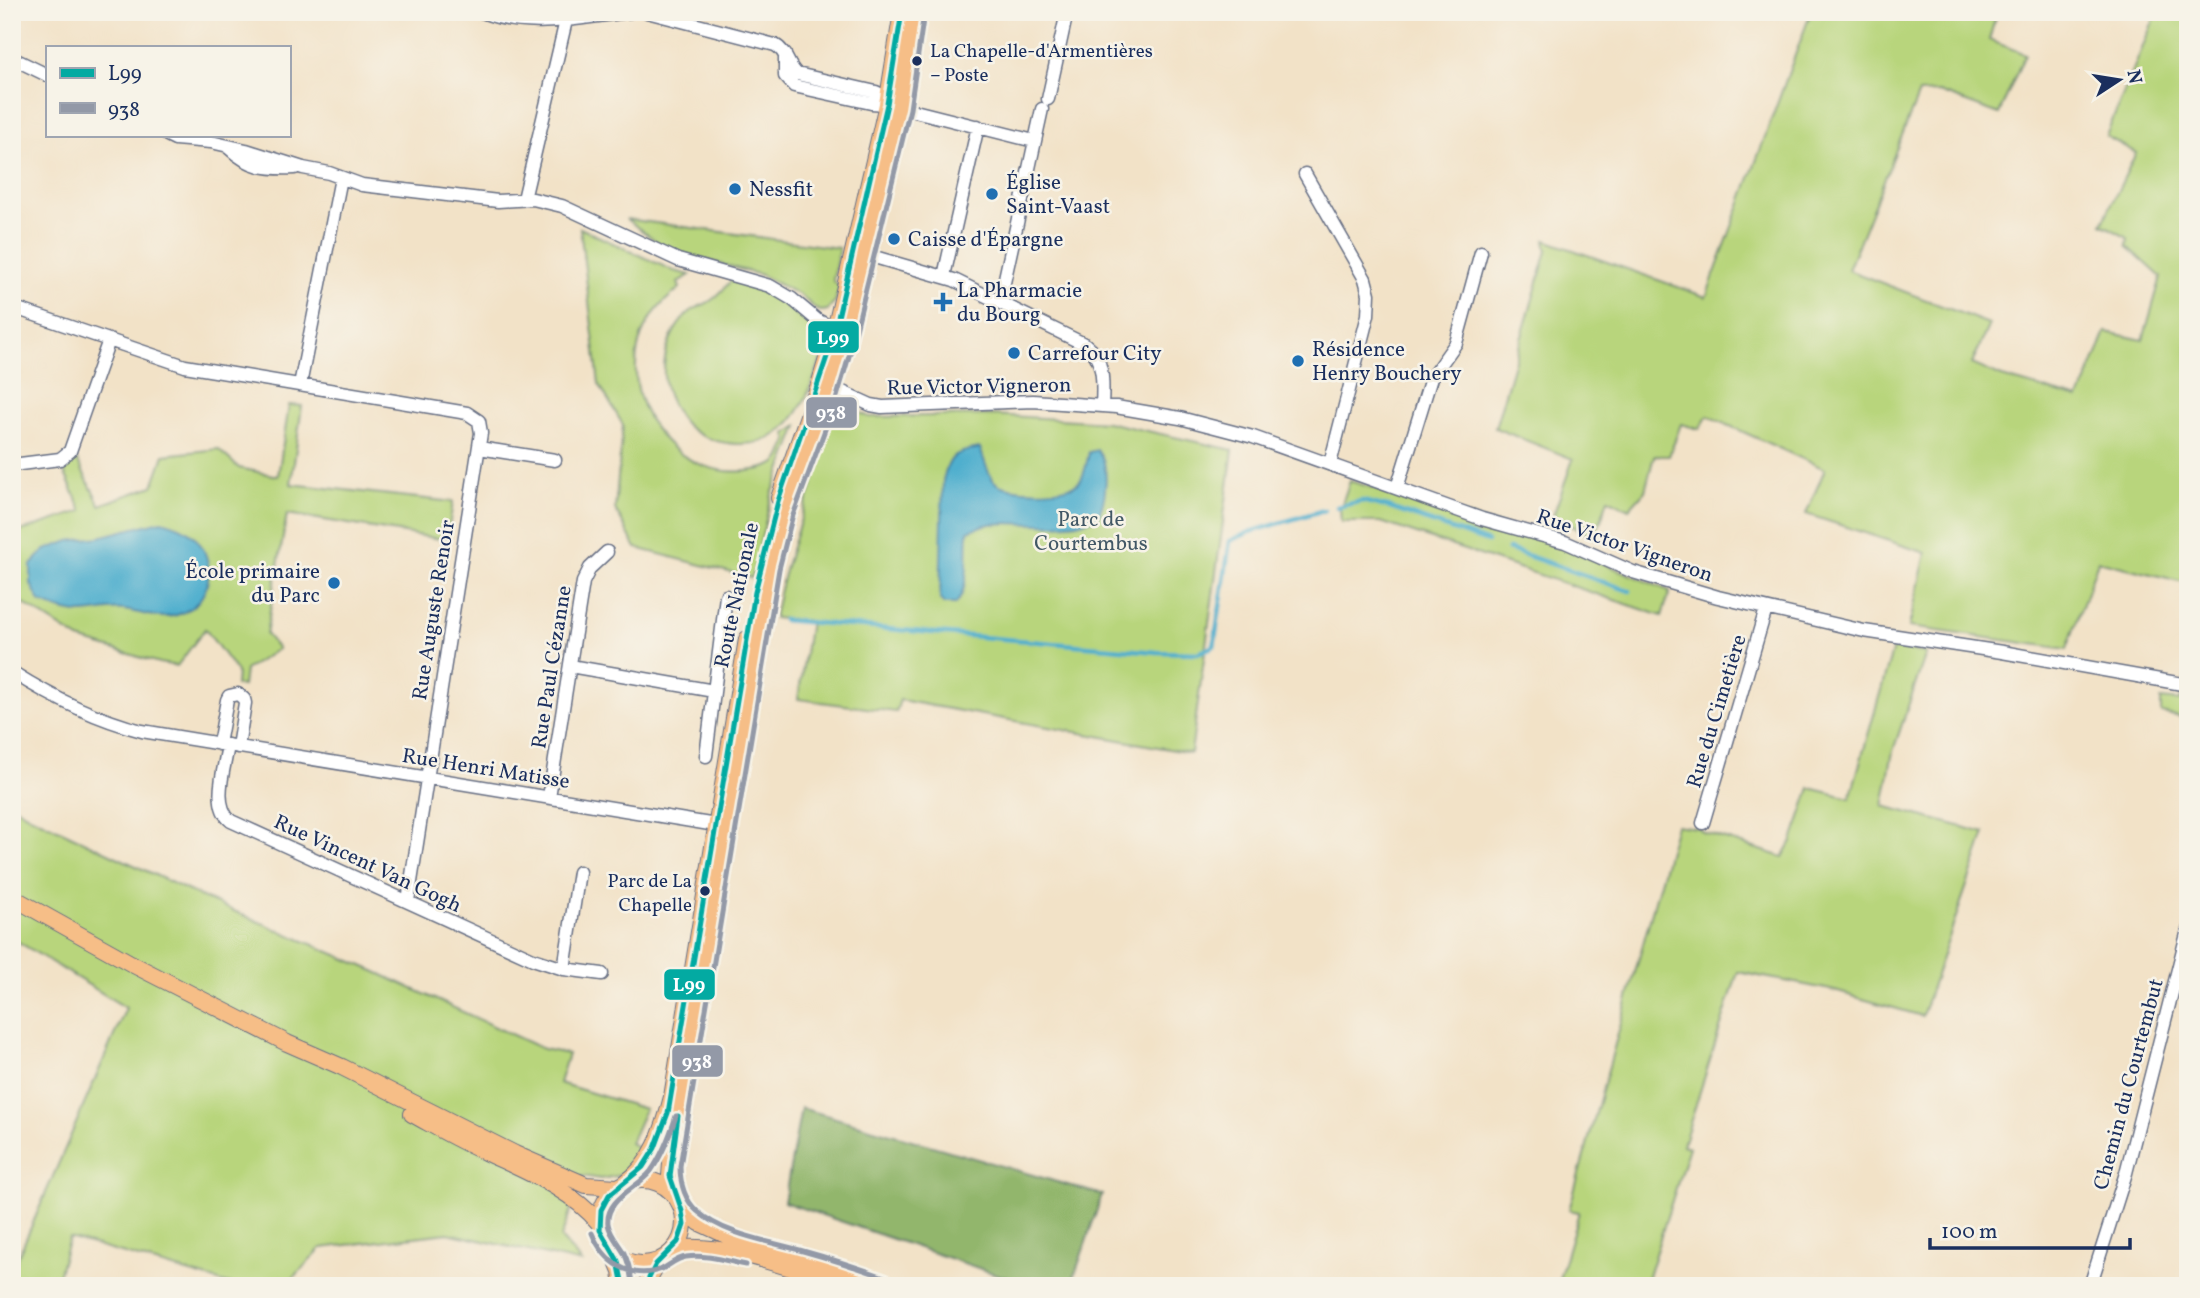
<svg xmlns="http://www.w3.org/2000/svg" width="2200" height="1298" font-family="Vollkorn,serif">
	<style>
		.green { fill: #b8d57c; stroke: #6a826d; stroke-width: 2 }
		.forest { fill: #92b66c; stroke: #567265; stroke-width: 2 }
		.water { fill: #4fafce; stroke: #356f96; stroke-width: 2 }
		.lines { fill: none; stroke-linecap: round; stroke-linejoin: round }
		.stream { stroke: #4fafce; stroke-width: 4.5 }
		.minor-casing { stroke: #666e83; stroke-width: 15 }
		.major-casing { stroke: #666e83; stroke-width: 18 }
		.minor { stroke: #fff; stroke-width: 12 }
		.major { stroke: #f6be87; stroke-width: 16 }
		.bus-1-casing { stroke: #f7f3e8; stroke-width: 10 }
		.bus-2-casing { stroke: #f7f3e8; stroke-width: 10 }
		.bus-1 { stroke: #03aaa2; stroke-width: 5 }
		.bus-2 { stroke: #9399a7; stroke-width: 5 }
		.bus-dot { fill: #1b2f5e; stroke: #f7f3e8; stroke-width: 2.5 }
		.poi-dot { fill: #1f6fb2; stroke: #f7f3e8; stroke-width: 2.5 }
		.labels { text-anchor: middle; stroke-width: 5; stroke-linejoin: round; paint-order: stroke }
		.bus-label { font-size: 19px; fill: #1b2f5e; stroke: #f7f3e8; text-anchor: start }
		.poi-label { font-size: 21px; fill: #1b2f5e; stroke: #f7f3e8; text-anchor: start }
		.street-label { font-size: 21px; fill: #1b2f5e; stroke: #f7f3e8 }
		.park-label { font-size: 21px; fill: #425866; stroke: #f7f3e8 }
		.line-badge { stroke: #f7f3e8; stroke-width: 2.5 }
		.badge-label { font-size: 19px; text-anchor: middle; font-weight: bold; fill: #fff }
	</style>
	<rect width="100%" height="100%" fill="#f7f3e8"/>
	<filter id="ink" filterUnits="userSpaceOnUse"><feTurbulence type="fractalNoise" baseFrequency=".0143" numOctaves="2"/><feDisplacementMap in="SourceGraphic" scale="14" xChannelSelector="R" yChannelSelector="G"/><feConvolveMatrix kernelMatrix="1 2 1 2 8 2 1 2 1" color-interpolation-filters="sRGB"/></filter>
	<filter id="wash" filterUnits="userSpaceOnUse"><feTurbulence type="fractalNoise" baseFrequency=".00686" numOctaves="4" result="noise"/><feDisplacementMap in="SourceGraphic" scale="28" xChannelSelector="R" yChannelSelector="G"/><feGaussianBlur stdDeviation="1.57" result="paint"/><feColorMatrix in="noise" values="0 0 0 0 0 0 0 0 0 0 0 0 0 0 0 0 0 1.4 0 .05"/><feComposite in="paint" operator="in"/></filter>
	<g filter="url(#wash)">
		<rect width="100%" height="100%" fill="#f2e2c7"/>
		<path class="green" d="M1811 12H1997L1989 40 2025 54 1999 114 1939 92 1919 93 1848 270 1989 324 1972 364 2002 377 2079 399 2106 332 2143 340 2161 277 2127 246 2128 238 2102 224 2136 153 2106 136 2157 12H2188V583L2098 561 2067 649 1909 627 1926 553 1806 514 1825 469 1708 416 1699 429 1681 424 1669 456H1654L1645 491 1629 509 1608 499 1595 538 1553 516 1573 459 1495 428 1547 251 1545 240 1706 297Z
			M626 219 839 248 833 280 839 287 835 302 828 310 822 311 817 310 800 295 761 275 680 253 660 244Z
			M580 228 674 271 690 275 678 283 680 288C662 302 645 321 639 343 621 414 682 483 754 470 762 469 774 466 779 460 783 454 785 446 788 440L786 434 798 426 772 494 752 578 636 548 615 509 623 425 599 384Z
			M732 280C763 289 785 303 810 323 816 327 823 329 825 337 828 346 821 359 818 367 810 391 799 418 777 434 752 451 709 445 687 426 681 420 676 412 672 404 656 374 665 334 690 312 697 306 706 305 713 299 720 294 726 286 732 280Z
			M834 400 869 417 994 415 1107 422 1233 450 1191 753 900 700 896 712 798 699 810 621 774 618C787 543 822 474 834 400Z
			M289 405 302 406 291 484 453 502 447 540 287 514 266 634 278 649 245 670 243 686 236 685 237 672 205 629 177 666 159 663 79 639 12 596V534L82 511 63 469 77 460 100 505 153 486 164 455 218 449 239 468 278 476Z
			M1350 481 1542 538 1670 591 1662 616 1381 522H1341L1340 509Z
			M1893 648 1926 653 1893 751 1883 806 1985 833 1922 1016 1831 990 1738 972 1683 1145 1689 1147 1645 1286H1557L1579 1212 1569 1210 1676 825 1698 828 1703 832 1783 857 1792 841 1810 788 1850 798Z
			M2186 674 2188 675V719L2161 713V699L2180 701Z
			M12 805 30 816 208 900 372 970 543 1049 568 1054 559 1083 645 1109 630 1143 643 1150 626 1174 601 1179 582 1176 561 1238 582 1263 448 1233 321 1248 286 1286H236L69 1238 55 1286H12V1271L126 1008 12 938Z"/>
		<path class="forest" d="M801 1108 1102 1195 1071 1286H1031L784 1202Z"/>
		<path class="water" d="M980 448C984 458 987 474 995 482 1006 493 1068 494 1079 482 1085 476 1087 461 1089 452L1097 450C1111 464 1106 502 1097 518 1061 531 1026 520 990 524 983 525 975 529 968 531 966 554 971 585 956 604H944L940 599 943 480C949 455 955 452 980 448Z
			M161 521C175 524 189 529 198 541 217 565 210 602 182 613 162 622 145 613 124 610 110 608 95 613 81 613 67 613 53 607 40 602L31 584V565L45 550 69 541 99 537Z"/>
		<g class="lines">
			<path class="stream" d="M1337 507 1362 501 1387 507 1488 542
				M1508 549 1630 591
				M783 620 1157 652 1198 653 1214 646 1230 541 1250 532 1324 510"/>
		</g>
	</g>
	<g filter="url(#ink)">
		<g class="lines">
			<defs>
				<path id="minor" d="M482 12C529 31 582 17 630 12
					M647 12 775 45C787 51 787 66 797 74L876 92 880 94 887 104
					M785 54V76L794 86 871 103 887 104 1034 141
					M12 58 47 75
					M1048 99 1067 12
					M167 135 175 139 211 142 246 150 303 168 329 173 362 185 498 201 533 199 562 206 678 260 770 286 792 299 817 320 842 333
					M229 148C250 168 267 169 295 168
					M1305 174 1365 279 1369 294 1368 315 1330 464
					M524 199 568 12
					M857 252 954 280 1086 345C1105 359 1103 384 1102 406
					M944 276 978 126
					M1000 301 1042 109
					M12 307 185 366 467 413 479 421 481 433 408 901
					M825 384 871 405 882 407 1033 401 1116 407 1180 418 1253 437 1482 519 1565 542 1633 572 1718 597 1864 631 2002 652 2188 685
					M300 385 341 178
					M479 448 555 460
					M12 465 60 459 70 451 109 340
					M1397 488 1431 378 1456 343 1481 252
					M570 666 714 691
					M12 672C53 698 95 719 142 731L722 826
					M219 744 227 700 229 696 238 694 244 699 245 703 238 747
					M228 745C225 767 211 805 231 821L533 959 564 969 602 974
					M706 756 726 596
					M549 797 583 582 590 568 607 552
					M1703 823 1766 609
					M564 969 579 872
					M2090 1286 2126 1173 2188 930"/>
				<path id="major" d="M779 498 820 382 833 339 887 104 902 12
					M12 897 134 965 287 1043 342 1067 515 1154 586 1185 617 1187
					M412 1114C436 1127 460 1141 485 1152 525 1171 570 1188 600 1224
					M600 1222a42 42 0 1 1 84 0a42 42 0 1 1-84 0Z
					M625 1183C653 1164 664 1129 672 1097L747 639
					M676 1197 670 1176 672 1151 770 567 784 515 828 397 844 344 902 107 915 12
					M682 1208 700 1223 741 1242 884 1286
					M674 1249C724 1241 798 1271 846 1286
					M614 1254 621 1271 623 1286
					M645 1286 660 1260"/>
			</defs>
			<use href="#minor" class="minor-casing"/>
			<use href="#major" class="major-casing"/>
			<use href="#minor" class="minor"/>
			<use href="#major" class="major"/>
			<defs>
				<path id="bus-1" d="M623 1286 618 1261 600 1230 601 1210 609 1195 643 1167 655 1148 668 1113 755 592 778 501 833 339 887 104 902 12
					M645 1286 656 1264 678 1242 684 1225 682 1211 670 1176 678 1116"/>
				<path id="bus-2" d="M592 1233C604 1262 630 1281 662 1269 670 1265 677 1258 686 1257 706 1254 727 1261 746 1265
					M887 1278C859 1268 832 1259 803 1251 769 1241 724 1235 697 1211 684 1199 680 1183 680 1166L779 569 792 518 836 400 852 346 910 109 924 13
					M632 1285C631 1274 629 1263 624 1253 619 1244 610 1235 608 1224 605 1199 638 1188 651 1171 663 1154 670 1135 676 1116"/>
			</defs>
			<use href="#bus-1" class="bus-1-casing"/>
			<use href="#bus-2" class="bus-2-casing"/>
			<use href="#bus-1" class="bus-1"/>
			<use href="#bus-2" class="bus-2"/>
		</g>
	</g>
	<g class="bus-dot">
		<circle cx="917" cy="61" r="6"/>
		<circle cx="705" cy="891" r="6"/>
	</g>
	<g class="poi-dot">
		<circle cx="735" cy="189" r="7"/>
		<circle cx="992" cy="194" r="7"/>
		<circle cx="894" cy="239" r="7"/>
		<path d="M939.5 291.5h7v7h7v7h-7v7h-7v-7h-7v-7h7z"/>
		<circle cx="1014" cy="353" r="7"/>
		<circle cx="1298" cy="361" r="7"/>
		<circle cx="334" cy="583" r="7"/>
	</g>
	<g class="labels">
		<g class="bus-label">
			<text x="930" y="57">La Chapelle-d'Armentières<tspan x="930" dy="24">– Poste</tspan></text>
			<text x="692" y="887" text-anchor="end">Parc de La<tspan x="692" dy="24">Chapelle</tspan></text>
		</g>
		<g class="poi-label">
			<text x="1006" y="189">Église<tspan x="1006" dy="24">Saint-Vaast</tspan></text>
			<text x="749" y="196">Nessfit</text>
			<text x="908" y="246">Caisse d'Épargne</text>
			<text x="957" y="297">La Pharmacie<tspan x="957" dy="24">du Bourg</tspan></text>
			<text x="1312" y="356">Résidence<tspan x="1312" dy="24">Henry Bouchery</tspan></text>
			<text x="1028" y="360">Carrefour City</text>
			<text x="320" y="578" text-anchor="end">École primaire<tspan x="320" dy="24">du Parc</tspan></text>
		</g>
		<g class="street-label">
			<text transform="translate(979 386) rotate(-1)" y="7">Rue Victor Vigneron</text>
			<text transform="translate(1625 545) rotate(19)" y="7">Rue Victor Vigneron</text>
			<text transform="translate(736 595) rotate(-78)" y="7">Route Nationale</text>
			<text transform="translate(433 610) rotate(-81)" y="7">Rue Auguste Renoir</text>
			<text transform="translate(551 667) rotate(-81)" y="7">Rue Paul Cézanne</text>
			<text transform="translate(1716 711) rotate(-73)" y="7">Rue du Cimetière</text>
			<text transform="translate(486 768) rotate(9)" y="7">Rue Henri Matisse</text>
			<text transform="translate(368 863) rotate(25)" y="7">Rue Vincent Van Gogh</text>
			<text transform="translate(2128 1084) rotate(-75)" y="7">Chemin du Courtembut</text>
		</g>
		<g class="park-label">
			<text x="1091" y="526">Parc de<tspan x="1091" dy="24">Courtembus</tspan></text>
		</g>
	</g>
	<g class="line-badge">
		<rect x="807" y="320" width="53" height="34" rx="7" fill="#03aaa2"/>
		<rect x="805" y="396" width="53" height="33" rx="7" fill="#9399a7"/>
		<rect x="663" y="968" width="53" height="33" rx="7" fill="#03aaa2"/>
		<rect x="671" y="1044" width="53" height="34" rx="7" fill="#9399a7"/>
	</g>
	<g class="badge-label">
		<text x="833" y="344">L99</text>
		<text x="831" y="419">938</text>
		<text x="689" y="991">L99</text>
		<text x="697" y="1068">938</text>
	</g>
	<rect width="2200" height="1298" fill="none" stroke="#f7f3e8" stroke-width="42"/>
	<rect x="46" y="46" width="245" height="91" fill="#f7f3e8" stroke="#9fa5b1" stroke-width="2"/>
	<rect x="60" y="68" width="35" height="10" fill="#03aaa2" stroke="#9fa5b1" stroke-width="2"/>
	<text x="108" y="80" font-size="21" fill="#1b2f5e">L99</text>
	<rect x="60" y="103" width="35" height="10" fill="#9399a7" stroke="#9fa5b1" stroke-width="2"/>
	<text x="108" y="116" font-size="21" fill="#1b2f5e">938</text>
	<g transform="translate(2119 80) rotate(78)" stroke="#f7f3e8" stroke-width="5" paint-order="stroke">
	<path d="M0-5L12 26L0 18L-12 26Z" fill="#1b2f5e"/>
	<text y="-10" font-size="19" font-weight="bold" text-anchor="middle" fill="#1b2f5e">N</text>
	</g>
	<path d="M1930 1238v10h200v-10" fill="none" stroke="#1b2f5e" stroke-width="3.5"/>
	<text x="1941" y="1238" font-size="21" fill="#1b2f5e" stroke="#f7f3e8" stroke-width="5" paint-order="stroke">100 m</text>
</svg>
